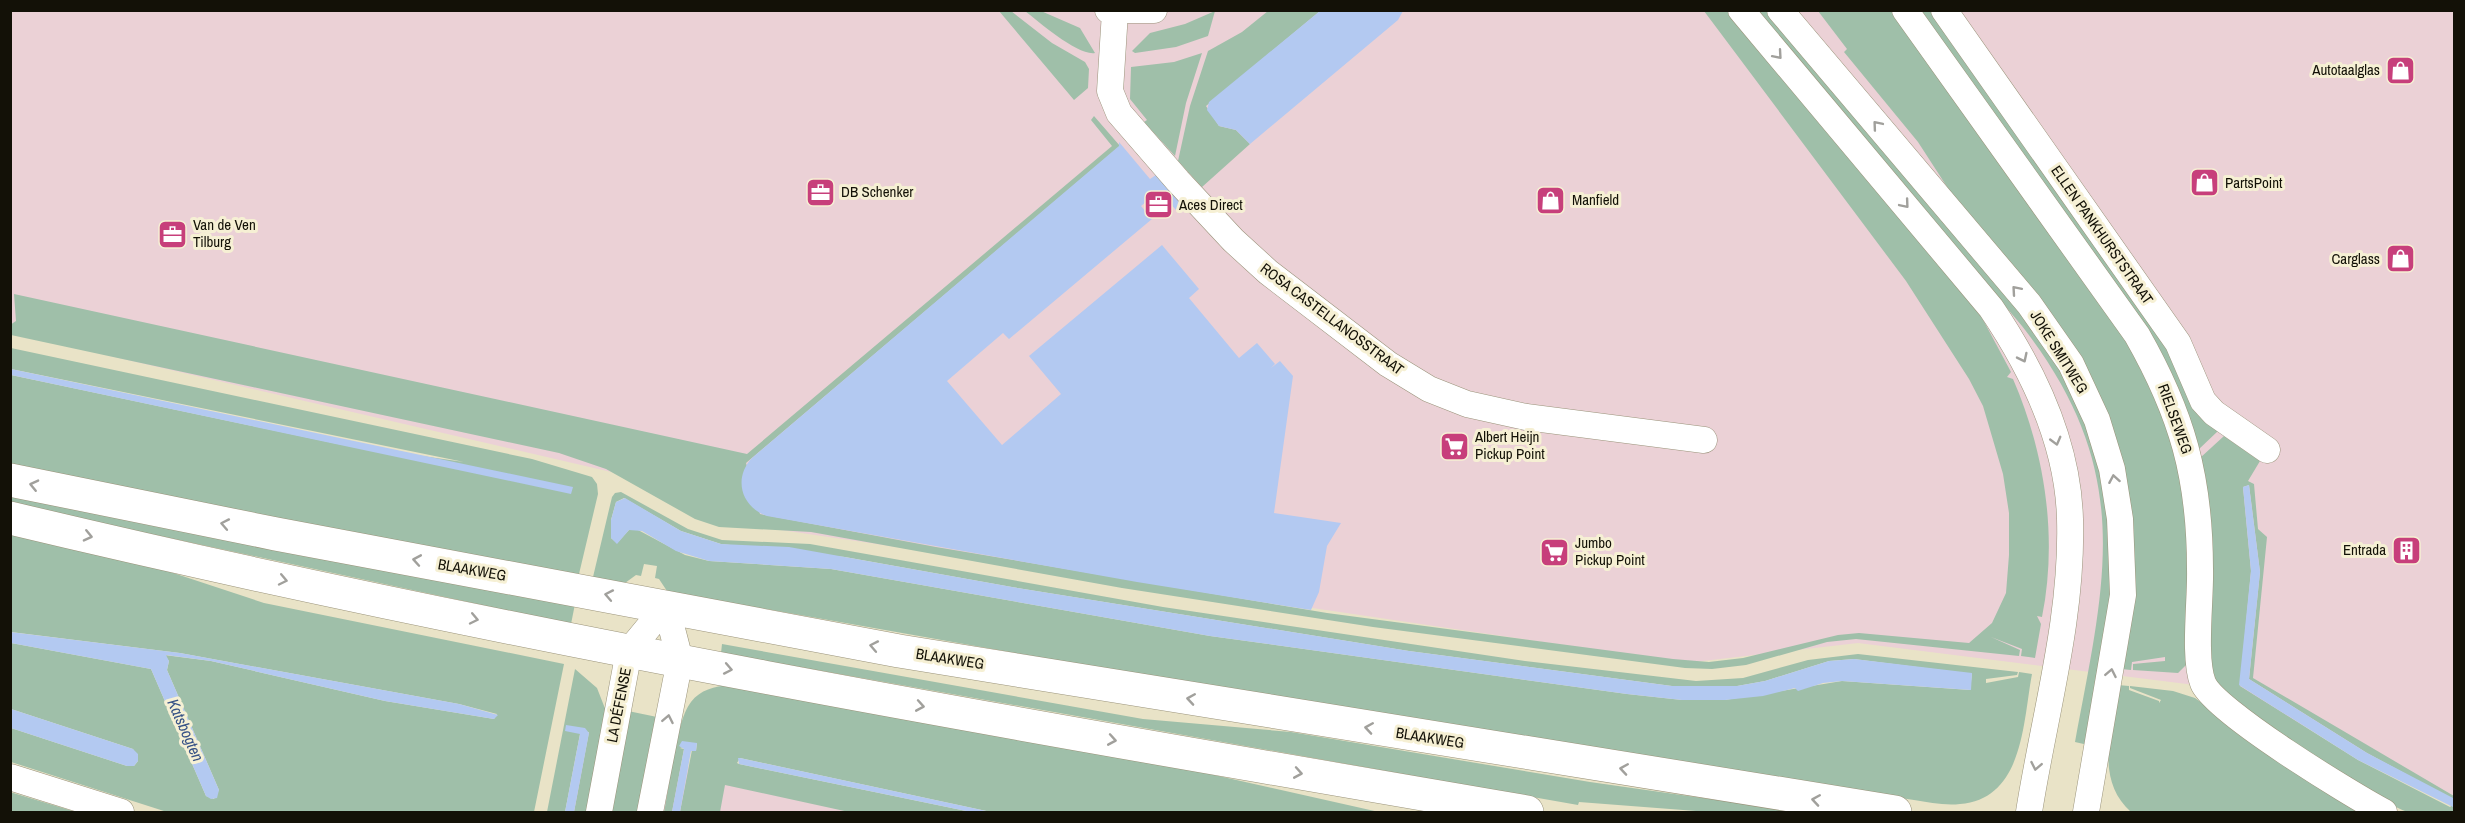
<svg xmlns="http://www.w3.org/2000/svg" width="2465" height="823" font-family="'Archivo Narrow',sans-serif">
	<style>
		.industrial { fill: #ebd1d6 }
		.green { fill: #9fbfa9; fill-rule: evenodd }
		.water { fill: #b3c9f1 }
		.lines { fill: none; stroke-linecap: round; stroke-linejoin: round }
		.minor-casing { stroke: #9a937a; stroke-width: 27 }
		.secondary-casing { stroke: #9a937a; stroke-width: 34 }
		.minor { stroke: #fff; stroke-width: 26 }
		.secondary { stroke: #fff; stroke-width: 33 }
		.oneway { stroke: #a1a09c }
		.labels { text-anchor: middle; stroke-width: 6; stroke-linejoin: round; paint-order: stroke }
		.poi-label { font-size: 15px; fill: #131107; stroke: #f6f0d4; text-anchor: start }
		.street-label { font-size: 15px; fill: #131107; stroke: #f6f0d4 }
		.water-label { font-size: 16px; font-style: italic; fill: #385386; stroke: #f6f0d4 }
	</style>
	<rect width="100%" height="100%" fill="#e9e3c7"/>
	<path class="industrial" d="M11 11H2454V798L2227 689 1858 643 1686 663 754 526 637 478 11 333Z
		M587 745 905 812H571Z"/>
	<path class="green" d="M999 11H1011L1052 43 1085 62 1089 69 1088 88 1074 100Z
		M1025 11H1041L1080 28 1095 53C1078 56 1039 22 1025 11Z
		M1215 11 1208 36 1176 47 1135 53 1132 51 1150 33 1185 24Z
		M1268 11H1320L1206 106 1219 126 1236 130 1250 144 1202 187 1178 161 1190 106 1208 51 1242 32Z
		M1704 11H1731L1730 17H1737L1980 314 2011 372 2007 377 2013 379C2045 453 2058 537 2042 617L2037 616 2041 624 2035 658 2021 656 2022 649 1991 637 2020 650 2019 656 1856 639 1827 642 1746 665 1712 669 1685 668 1373 627 1122 588 811 532 719 527 695 519 606 469 559 453 11 335 10 325 16 321 14 294 747 454 1112 146 1091 120 1094 116 1120 146 746 463 760 514 936 547 1327 613 1673 659 1709 662 1743 658 1838 635 1859 633 1969 643 1992 623 2006 593 2009 555V513L2003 474 1983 406 1969 379 1906 281Z
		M1756 11H1768L2022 311 2077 397 2104 480 2113 588 2088 745 2075 742C2106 577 2135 471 2022 326Z
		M1818 11H1892L2133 349 2172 434 2188 522V663L2178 673 2133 670V664L2165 661V657L2132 662 2131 670 2121 669 2115 446 1918 142 1844 52 1847 49Z
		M1917 11H1931L1949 40C2020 140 2095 238 2162 340 2182 370 2186 410 2218 431L2198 450Z
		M1202 53 1186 103 1175 156 1144 122 1147 120 1130 99 1131 67 1174 62Z
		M11 348 532 459 592 477 597 484 598 494 579 574 383 540 11 465V375L338 444 464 462 11 369Z
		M2224 436 2260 461 2248 481 2254 484 2258 529 2267 537 2253 678 2454 796V800L2367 753 2249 679 2260 572 2249 485 2243 487 2251 571 2240 686 2358 760 2450 807 2454 804V812C2440 812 2418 817 2405 811 2375 800 2226 704 2214 680 2205 662 2213 612 2212 590 2210 546 2204 502 2200 458Z
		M621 492 688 529 722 540 810 544 1163 607 1525 661 1696 681 1743 678 1808 660 1858 654 2018 672 2017 675 1986 679V683L2018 677 2019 672 2032 674C2023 721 2024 799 1960 804 1945 806 1929 802 1914 800L1481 735 715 600 667 591 659 579 655 578 657 566 644 564 641 576 636 575 625 583 593 577 612 497 615 493ZM624 498 681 531 721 544 845 557 1012 587 1409 651 1672 686H1737L1765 681 1829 661 1854 659 1972 674 1970 690 1842 681 1725 700H1682L1627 694 1210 636 831 569 709 561 685 555 638 530H629L617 543 611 538V520L616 502Z
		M11 495 575 604 571 624 11 504Z
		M11 534 149 565 264 603 564 664 534 812H167L11 762V728L127 766H134L138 761 133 749 11 709V643L151 669 206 796 214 799 219 790 167 670 169 661 164 655 211 661 385 701 494 719 497 714 459 704 180 653 11 632Z
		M722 644 1143 719 1291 732 1590 782 1801 812H1709L1579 802 1578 805 721 653Z
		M575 669 597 688 606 711 590 812H574L589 732 580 734 565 812H547Z
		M729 685 1143 759 1379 812H991L740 758 737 763 739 764 971 812H849L725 785 720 812H680L692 750 696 751 697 743 680 748 684 749 672 812H664C670 785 675 723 691 702 700 690 715 686 729 685Z
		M2118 685 2129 686V690L2159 701V703L2161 700 2130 688V686L2173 691 2195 698 2330 795 2361 812H2131C2094 779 2112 728 2118 685Z
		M628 711 657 717 638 812H608Z
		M10 792 76 812H11Z"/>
	<path class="water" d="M1320 11H1403L1398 20 1250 144 1236 130 1219 126 1207 110 1209 102Z
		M1119 142 1150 179 1156 175 1182 205 1176 210 1159 191 1141 206 1152 219 1009 339 1003 333 947 381 1002 445 1061 394 1029 356 1162 245 1199 289 1189 298 1239 358 1257 343 1275 364 1271 368 1280 361 1293 376 1274 513 1341 523 1327 546 1319 592 1311 610 1137 582 767 516C741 507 733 478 752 458L1119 146Z
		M11 369 573 487 571 494 11 375Z
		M2249 485 2260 572 2249 679 2367 753 2453 798V807L2358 760 2239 685 2251 571 2243 487Z
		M625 498 681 531 721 544 789 547 1012 587 1409 651 1672 686H1737L1765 681 1829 661 1854 659 1972 673 1971 690 1842 681 1823 683 1798 691 1795 688 1763 696 1725 700H1682L1627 694 1210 636 831 569 709 561 676 551 642 531 629 530 617 544 611 538V520L616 502Z
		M10 632 180 653 459 704 498 715 494 719 385 701 211 661 166 655 169 661 167 670 219 790 217 798 211 799 206 796 151 669 11 643Z
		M11 709 133 749 138 754V761L134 766H127L11 728Z
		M566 725 585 728 589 733 574 812H565L580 734 565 731Z
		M682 741 697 743 696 751H691L680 812H672L684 749 679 746Z
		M738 758H740L991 812H971L739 764Z"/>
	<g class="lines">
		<defs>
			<path id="minor" d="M1108 10H1154
				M1741 10 1991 308C2033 370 2068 442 2070 519 2073 618 2044 716 2029 812
				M1780 10 2029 304 2071 364 2097 420 2112 469 2120 519 2123 595 2086 812
				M1905 10 2137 335C2182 414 2200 477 2200 569 2201 598 2193 658 2203 683 2214 711 2352 795 2384 812
				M1944 10 2178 343 2203 401 2214 413 2267 450
				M1115 12 1110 91 1119 113 1178 181 1233 240 1268 272 1388 364 1429 389 1467 404 1526 417 1704 440
				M10 777 121 812
				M599 812 629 651 666 606
				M650 812 680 660 666 606"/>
			<path id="secondary" d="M10 480 276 534 899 651 1895 812
				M10 518C511 638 1019 725 1527 812"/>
		</defs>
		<use href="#minor" class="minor-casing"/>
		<use href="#secondary" class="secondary-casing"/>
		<use href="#minor" class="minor"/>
		<use href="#secondary" class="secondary"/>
	</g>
	<defs><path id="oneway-chevron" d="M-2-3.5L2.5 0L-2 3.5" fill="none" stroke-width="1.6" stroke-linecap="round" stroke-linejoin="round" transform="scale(1.5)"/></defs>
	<g class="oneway">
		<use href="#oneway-chevron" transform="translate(1778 55) rotate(49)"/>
		<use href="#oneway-chevron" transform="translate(1877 125) rotate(-130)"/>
		<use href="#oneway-chevron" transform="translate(1905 204) rotate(50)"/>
		<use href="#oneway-chevron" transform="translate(2016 290) rotate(-131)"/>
		<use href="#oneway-chevron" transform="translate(2023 358) rotate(64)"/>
		<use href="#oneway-chevron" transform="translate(2056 441) rotate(75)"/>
		<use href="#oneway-chevron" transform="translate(2114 479) rotate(-100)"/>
		<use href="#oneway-chevron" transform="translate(34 485) rotate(-167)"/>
		<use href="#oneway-chevron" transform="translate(225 524) rotate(-169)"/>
		<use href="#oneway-chevron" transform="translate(88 536) rotate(13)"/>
		<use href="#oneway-chevron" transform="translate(417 560) rotate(-170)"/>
		<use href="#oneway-chevron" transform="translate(283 580) rotate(12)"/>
		<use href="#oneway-chevron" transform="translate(609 595) rotate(-169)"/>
		<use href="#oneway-chevron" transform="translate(474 619) rotate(12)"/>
		<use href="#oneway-chevron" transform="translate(874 646) rotate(-169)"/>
		<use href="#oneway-chevron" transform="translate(728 669) rotate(11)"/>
		<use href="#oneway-chevron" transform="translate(2111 673) rotate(-79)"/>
		<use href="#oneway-chevron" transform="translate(1191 699) rotate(-171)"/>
		<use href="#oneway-chevron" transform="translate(920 706) rotate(10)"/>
		<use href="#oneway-chevron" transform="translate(668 719) rotate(-79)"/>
		<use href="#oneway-chevron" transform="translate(1369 728) rotate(-171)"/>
		<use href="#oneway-chevron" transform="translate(1112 740) rotate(10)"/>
		<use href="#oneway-chevron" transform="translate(2036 766) rotate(101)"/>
		<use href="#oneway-chevron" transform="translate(1624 769) rotate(-171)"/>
		<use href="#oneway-chevron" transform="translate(1298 773) rotate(10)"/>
		<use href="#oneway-chevron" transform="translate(1816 800) rotate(-171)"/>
	</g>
	<defs>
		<symbol id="shop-square" viewBox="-11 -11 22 22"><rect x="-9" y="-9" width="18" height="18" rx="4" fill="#c73f7b" stroke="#f6f0d4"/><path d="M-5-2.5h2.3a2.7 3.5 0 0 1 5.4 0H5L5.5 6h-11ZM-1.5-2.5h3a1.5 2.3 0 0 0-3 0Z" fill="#fff"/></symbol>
		<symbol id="office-square" viewBox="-11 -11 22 22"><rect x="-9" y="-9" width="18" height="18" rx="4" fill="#c73f7b" stroke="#f6f0d4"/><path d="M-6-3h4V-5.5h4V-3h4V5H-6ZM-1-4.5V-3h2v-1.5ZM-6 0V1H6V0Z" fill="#fff"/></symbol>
		<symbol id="supermarket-square" viewBox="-11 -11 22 22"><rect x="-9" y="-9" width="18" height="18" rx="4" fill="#c73f7b" stroke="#f6f0d4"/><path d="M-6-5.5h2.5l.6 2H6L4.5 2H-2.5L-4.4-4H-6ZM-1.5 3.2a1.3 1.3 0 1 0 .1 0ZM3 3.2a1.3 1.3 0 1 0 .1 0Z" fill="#fff"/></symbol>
		<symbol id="building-square" viewBox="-11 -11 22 22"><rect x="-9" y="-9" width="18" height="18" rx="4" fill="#c73f7b" stroke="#f6f0d4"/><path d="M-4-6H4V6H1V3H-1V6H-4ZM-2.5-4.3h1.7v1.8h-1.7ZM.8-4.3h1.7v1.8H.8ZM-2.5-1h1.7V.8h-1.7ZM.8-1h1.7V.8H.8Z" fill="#fff"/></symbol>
	</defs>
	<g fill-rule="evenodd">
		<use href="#shop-square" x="2384" y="54" width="33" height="33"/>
		<use href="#shop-square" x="2188" y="166" width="33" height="33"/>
		<use href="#office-square" x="804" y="176" width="33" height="33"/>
		<use href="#shop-square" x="1534" y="184" width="33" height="33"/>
		<use href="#office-square" x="1142" y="188" width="33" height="33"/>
		<use href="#office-square" x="156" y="218" width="33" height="33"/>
		<use href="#shop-square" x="2384" y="242" width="33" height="33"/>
		<use href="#supermarket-square" x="1438" y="430" width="33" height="33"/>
		<use href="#building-square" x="2390" y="534" width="33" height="33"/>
		<use href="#supermarket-square" x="1538" y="536" width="33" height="33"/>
	</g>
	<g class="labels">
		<g class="poi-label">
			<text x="2380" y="75" text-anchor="end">Autotaalglas</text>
			<text x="2225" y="188">PartsPoint</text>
			<text x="841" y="197">DB Schenker</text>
			<text x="1572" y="205">Manfield</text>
			<text x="1179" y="210">Aces Direct</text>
			<text x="193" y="230">Van de Ven<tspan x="193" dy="17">Tilburg</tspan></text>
			<text x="2380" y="264" text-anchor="end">Carglass</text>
			<text x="1475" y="442">Albert Heijn<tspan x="1475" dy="17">Pickup Point</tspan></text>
			<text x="1575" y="548">Jumbo<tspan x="1575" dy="17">Pickup Point</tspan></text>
			<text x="2386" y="555" text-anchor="end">Entrada</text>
		</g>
		<g class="street-label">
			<text transform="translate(2102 235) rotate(55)" y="5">ELLEN PANKHURSTSTRAAT</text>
			<text transform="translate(1332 319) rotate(37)" y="5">ROSA CASTELLANOSSTRAAT</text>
			<text transform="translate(2059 352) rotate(58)" y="5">JOKE SMITWEG</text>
			<text transform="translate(2175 419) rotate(70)" y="5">RIELSEWEG</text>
			<text transform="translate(472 570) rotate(10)" y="5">BLAAKWEG</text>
			<text transform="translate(950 659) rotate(9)" y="5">BLAAKWEG</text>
			<text transform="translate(619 705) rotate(-79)" y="5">LA DÉFENSE</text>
			<text transform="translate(1430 738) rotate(9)" y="5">BLAAKWEG</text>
		</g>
		<g class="water-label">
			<text transform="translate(186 730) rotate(66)" y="6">Katsbogten</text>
		</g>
	</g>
	<rect width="2465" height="823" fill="none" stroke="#131107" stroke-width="24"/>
</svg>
